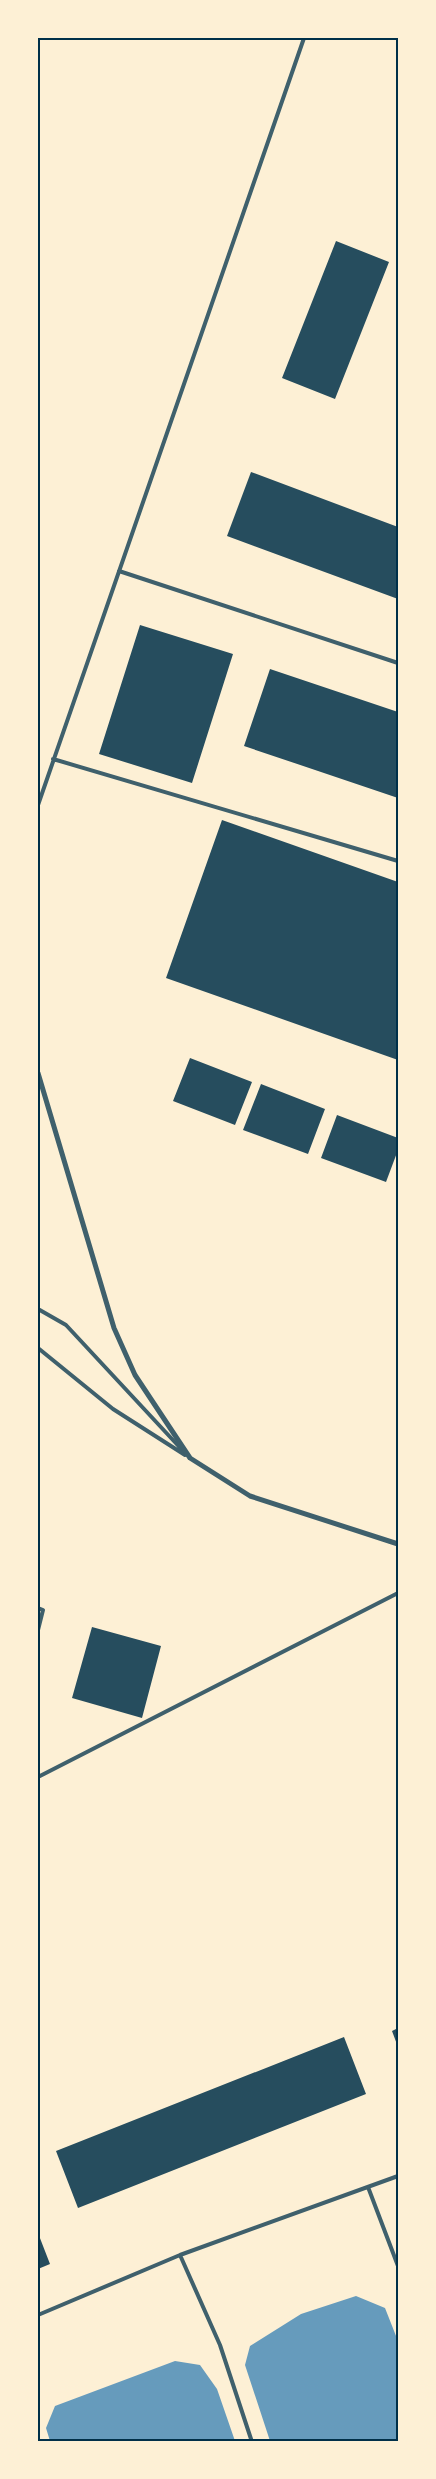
<svg xmlns="http://www.w3.org/2000/svg" width="436" height="2479" font-family="Manrope,sans-serif">
	<style>
		.water { fill: #669bbc }
		.building { fill: #264d5e }
		.lines { fill: none; stroke-linecap: round; stroke-linejoin: round }
		.service { stroke: #3f606c; stroke-width: 4 }
		.minor { stroke: #3f606c; stroke-width: 5 }
		.neatline { fill: none; stroke: #003049; stroke-width: 2 }
	</style>
	<rect width="100%" height="100%" fill="#fdf0d5"/>
	<path class="water" d="M356 2296 385 2308 398 2341V2441H270L245 2365 250 2346 301 2314Z
		M175 2361 200 2365 217 2389 235 2441H50L46 2428 55 2406Z"/>
	<path class="building" d="M336 241 389 262 335 399 282 378Z
		M251 472 398 527V599L227 536Z
		M140 625 233 654 192 783 99 754Z
		M270 669 398 712V798L244 746Z
		M222 820 398 882V1060L166 978Z
		M190 1058 252 1082 235 1125 173 1101Z
		M261 1084 325 1109 308 1154 243 1130Z
		M337 1115 398 1138V1150L386 1182 321 1158Z
		M92 1627 161 1646 142 1718 72 1698Z
		M398 2028V2047L392 2031Z
		M344 2037 366 2094 78 2208 56 2151Z
		M38 2233 50 2264 38 2269Z"/>
	<g class="lines">
		<path class="service" d="M119 571 398 663
			M53 759 398 861
			M38 805 304 38
			M38 1309 66 1325 185 1453
			M38 1348 113 1409 185 1455
			M38 1608 43 1610 38 1630
			M38 1777 398 1593
			M368 2187 398 2266
			M180 2255 220 2345 252 2442
			M38 2315 180 2255 398 2176"/>
		<path class="minor" d="M38 1073 114 1328 135 1375 190 1458 250 1496 398 1544"/>
	</g>
	<rect width="436" height="2479" fill="none" stroke="#fdf0d5" stroke-width="78"/>
	<rect x="39" y="39" width="358" height="2401" class="neatline"/>
</svg>
